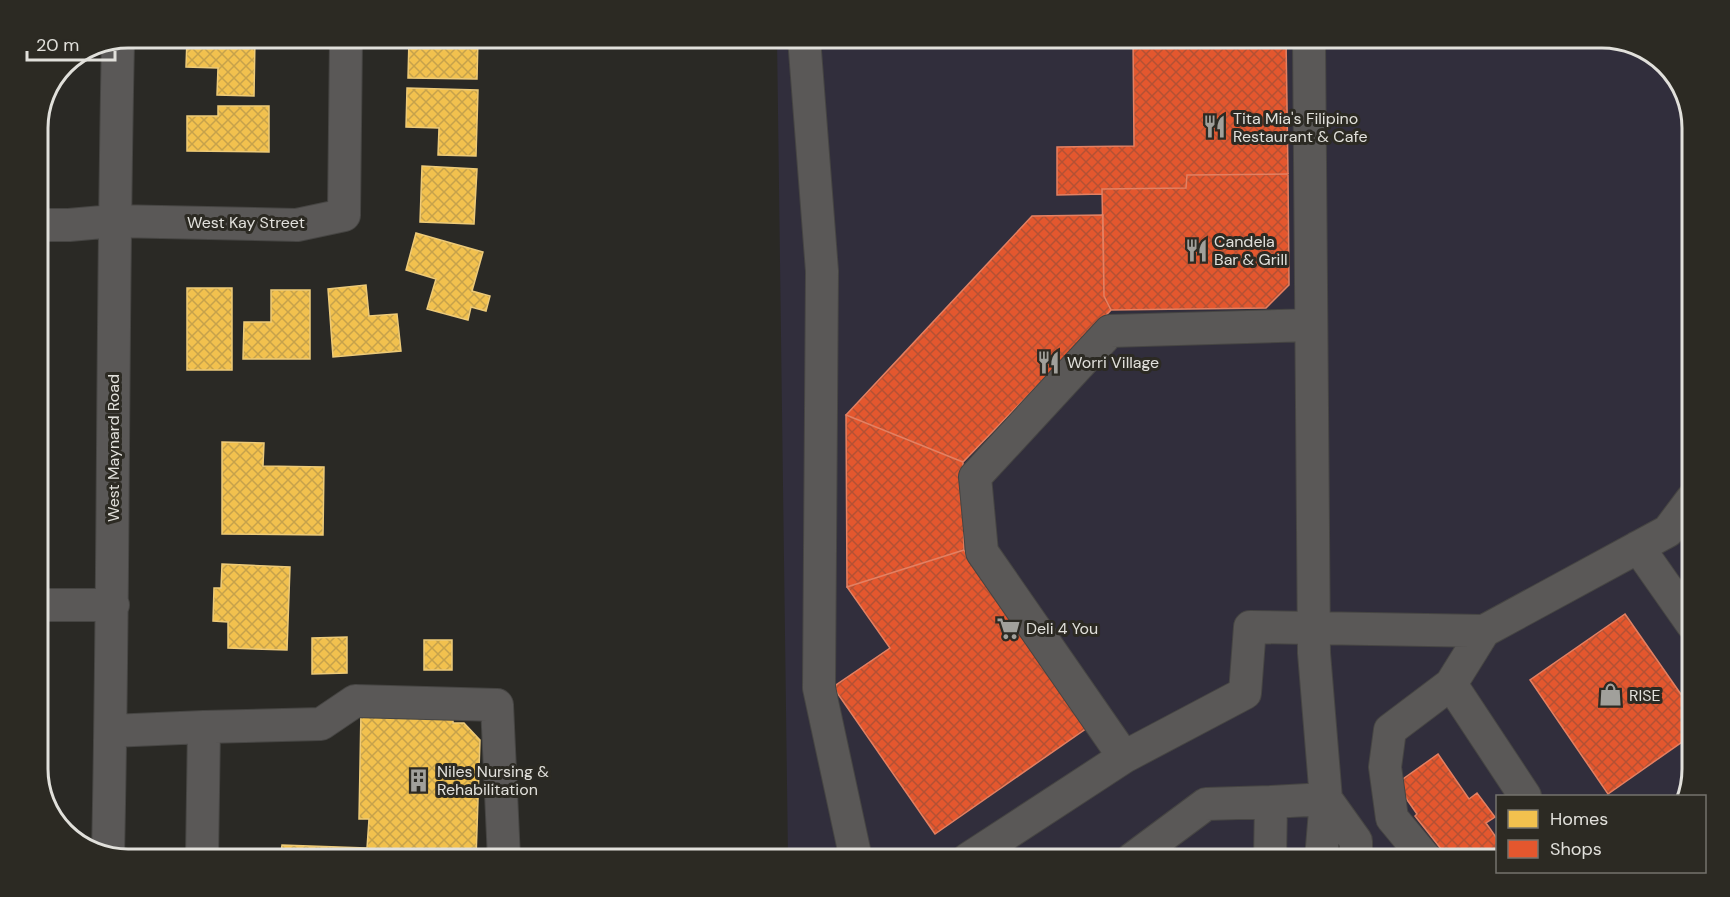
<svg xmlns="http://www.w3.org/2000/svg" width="1730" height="897" font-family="'DM Sans',sans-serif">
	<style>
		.commercial { fill: #312e3c }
		.homes { fill: url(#homes-cross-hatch); stroke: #edca78; stroke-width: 1.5 }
		.shops { fill: url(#shops-cross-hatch); stroke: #e38062; stroke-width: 1.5 }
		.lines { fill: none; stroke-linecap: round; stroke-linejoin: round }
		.minor-casing { stroke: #464543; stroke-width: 34 }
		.minor { stroke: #5a5857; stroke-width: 32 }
		.labels { text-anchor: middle; stroke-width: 6; stroke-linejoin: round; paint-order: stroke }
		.poi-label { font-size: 16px; fill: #e1e0db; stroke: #2c2a23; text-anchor: start }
		.street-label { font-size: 16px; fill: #e1e0db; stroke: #2c2a23 }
		.rim { fill: none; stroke: #e1e0db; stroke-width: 3 }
	</style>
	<defs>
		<pattern id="homes-cross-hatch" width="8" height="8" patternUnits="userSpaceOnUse" patternTransform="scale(1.5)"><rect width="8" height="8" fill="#f2c14e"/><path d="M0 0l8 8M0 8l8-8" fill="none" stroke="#c6a24b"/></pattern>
		<pattern id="shops-cross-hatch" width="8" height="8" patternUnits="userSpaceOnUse" patternTransform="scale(1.5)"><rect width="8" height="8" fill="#e4572e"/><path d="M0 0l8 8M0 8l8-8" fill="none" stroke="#b45134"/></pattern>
	</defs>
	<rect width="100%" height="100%" fill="#2a2925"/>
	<path class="commercial" d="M777 38H1602L1642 47 1677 78 1692 123V769L1688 790 1678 796H1498L1497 859H788Z"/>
	<path class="homes" d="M187 38H255L254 96 217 95 218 68 186 67Z
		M440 38H478L477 79 408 78 409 39 440 40Z
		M407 88 478 90 476 156 438 155 439 128 406 127Z
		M218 106H269V152L187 151V116H218Z
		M42 112 41 156 38 155V123Z
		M422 166 477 169 474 224 420 222Z
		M416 233 483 252 472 291 490 296 486 311 471 307 468 320 427 309 436 279 406 270Z
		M366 285 369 316 397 314 401 351 333 357 328 289Z
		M187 288H232V370H187Z
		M271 290H310V359H243L244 322H271Z
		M38 427H41L38 527Z
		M222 442 264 443 263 466 324 467 323 535 222 534Z
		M222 564 290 567 287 650 228 648V622L213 621 214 588H221Z
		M347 637V673L312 674V638Z
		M424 640H452V670H424Z
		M361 711 453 715V723H464L480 740 476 859H248L249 852 281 853 282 845 367 848 369 819H359Z"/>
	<path class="shops" d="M1133 38H1286L1288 174 1187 175 1186 188 1102 189V194L1057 195V147L1134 146Z
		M1288 174 1289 285 1266 308 1111 310 1104 296 1102 189 1186 188 1187 175Z
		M1103 215 1104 296 1111 310 963 462 846 415 1032 216Z
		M846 415 963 462 964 550 847 587Z
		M964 550 1087 728 935 834 833 687 890 648 847 587Z
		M1625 614 1692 710V735L1608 794 1530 680Z
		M1438 754 1469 799 1477 793 1495 817 1486 823 1498 840V859H1449L1415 816 1417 814 1396 784Z"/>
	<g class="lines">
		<defs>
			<path id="minor" d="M804 38 822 271 819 688 856 859
				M1309 38 1314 653 1326 799 1321 859
				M38 225H69L114 221 297 225 344 215 346 38
				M1638 547 1692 624
				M38 605H113
				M1451 684 1525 796
				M204 727 321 724 355 701 497 705 504 859
				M111 731 204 727 202 859
				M1124 757 982 552 975 477 1110 331 1311 325
				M1326 799 1356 841V859
				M108 855C114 584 112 313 118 42
				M968 859 1124 757 1245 693 1250 627 1484 631 1668 531 1692 499
				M1132 859 1206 804 1271 802
				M1270 859 1271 802 1326 799
				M1426 859 1392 818 1385 767 1390 730 1451 684 1484 631"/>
		</defs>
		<use href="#minor" class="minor-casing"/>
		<use href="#minor" class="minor"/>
	</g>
	<defs>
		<symbol id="restaurant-bare" viewBox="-9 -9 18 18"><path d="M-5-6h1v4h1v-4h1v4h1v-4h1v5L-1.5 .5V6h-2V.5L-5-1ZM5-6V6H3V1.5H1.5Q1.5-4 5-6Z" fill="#a1a09b" stroke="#2c2a23" stroke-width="2.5" paint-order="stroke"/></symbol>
		<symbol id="supermarket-bare" viewBox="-9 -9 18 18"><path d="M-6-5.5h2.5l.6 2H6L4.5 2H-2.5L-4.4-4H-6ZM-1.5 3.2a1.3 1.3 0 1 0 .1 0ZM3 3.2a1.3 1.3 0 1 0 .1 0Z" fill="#a1a09b" stroke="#2c2a23" stroke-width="2.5" paint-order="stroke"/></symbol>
		<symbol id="shop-bare" viewBox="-9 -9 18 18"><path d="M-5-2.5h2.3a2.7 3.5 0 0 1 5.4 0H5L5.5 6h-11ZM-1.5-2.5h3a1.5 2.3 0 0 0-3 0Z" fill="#a1a09b" stroke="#2c2a23" stroke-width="2.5" paint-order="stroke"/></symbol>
		<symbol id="building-bare" viewBox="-9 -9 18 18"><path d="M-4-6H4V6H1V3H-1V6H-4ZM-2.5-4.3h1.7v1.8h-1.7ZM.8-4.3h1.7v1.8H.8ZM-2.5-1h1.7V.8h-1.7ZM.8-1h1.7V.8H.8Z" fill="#a1a09b" stroke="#2c2a23" stroke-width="2.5" paint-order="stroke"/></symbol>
	</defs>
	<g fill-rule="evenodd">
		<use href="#restaurant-bare" x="1198" y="110" width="33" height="33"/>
		<use href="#restaurant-bare" x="1180" y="234" width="33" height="33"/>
		<use href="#restaurant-bare" x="1032" y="346" width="33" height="33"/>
		<use href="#supermarket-bare" x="992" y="612" width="33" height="33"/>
		<use href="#shop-bare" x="1594" y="678" width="33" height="33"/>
		<use href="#building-bare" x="402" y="764" width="33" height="33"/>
	</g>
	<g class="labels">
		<g class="poi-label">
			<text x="1233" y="124">Tita Mia's Filipino<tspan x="1233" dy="18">Restaurant &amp; Cafe</tspan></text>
			<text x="1214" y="247">Candela<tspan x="1214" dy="18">Bar &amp; Grill</tspan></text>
			<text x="1067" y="368">Worri Village</text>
			<text x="1026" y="634">Deli 4 You</text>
			<text x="1629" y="701">RISE</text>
			<text x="437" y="777">Niles Nursing &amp;<tspan x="437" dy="18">Rehabilitation</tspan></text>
		</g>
		<g class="street-label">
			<text x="246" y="228">West Kay Street</text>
			<text transform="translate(113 448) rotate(-90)" y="6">West Maynard Road</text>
		</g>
	</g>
	<path d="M0 0H1730V897H0ZM128 48H1602A80 80 0 0 1 1682 128V769A80 80 0 0 1 1602 849H128A80 80 0 0 1 48 769V128A80 80 0 0 1 128 48Z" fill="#2c2a23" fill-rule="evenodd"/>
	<path class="rim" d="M128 48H1602A80 80 0 0 1 1682 128V769A80 80 0 0 1 1602 849H128A80 80 0 0 1 48 769V128A80 80 0 0 1 128 48Z"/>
	<rect x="1496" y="795" width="210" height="78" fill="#2c2a23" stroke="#74736d" stroke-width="1.5"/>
	<rect x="1508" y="810" width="30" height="18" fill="#f2c14e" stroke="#74736d" stroke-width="1.5"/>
	<text x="1550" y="825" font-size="18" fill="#e1e0db">Homes</text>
	<rect x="1508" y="840" width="30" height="18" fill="#e4572e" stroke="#74736d" stroke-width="1.5"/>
	<text x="1550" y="855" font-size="18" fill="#e1e0db">Shops</text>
	<path d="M27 51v9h88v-9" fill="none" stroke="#e1e0db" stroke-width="3"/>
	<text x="36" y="51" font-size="18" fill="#e1e0db" stroke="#2c2a23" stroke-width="4.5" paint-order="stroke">20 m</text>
</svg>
